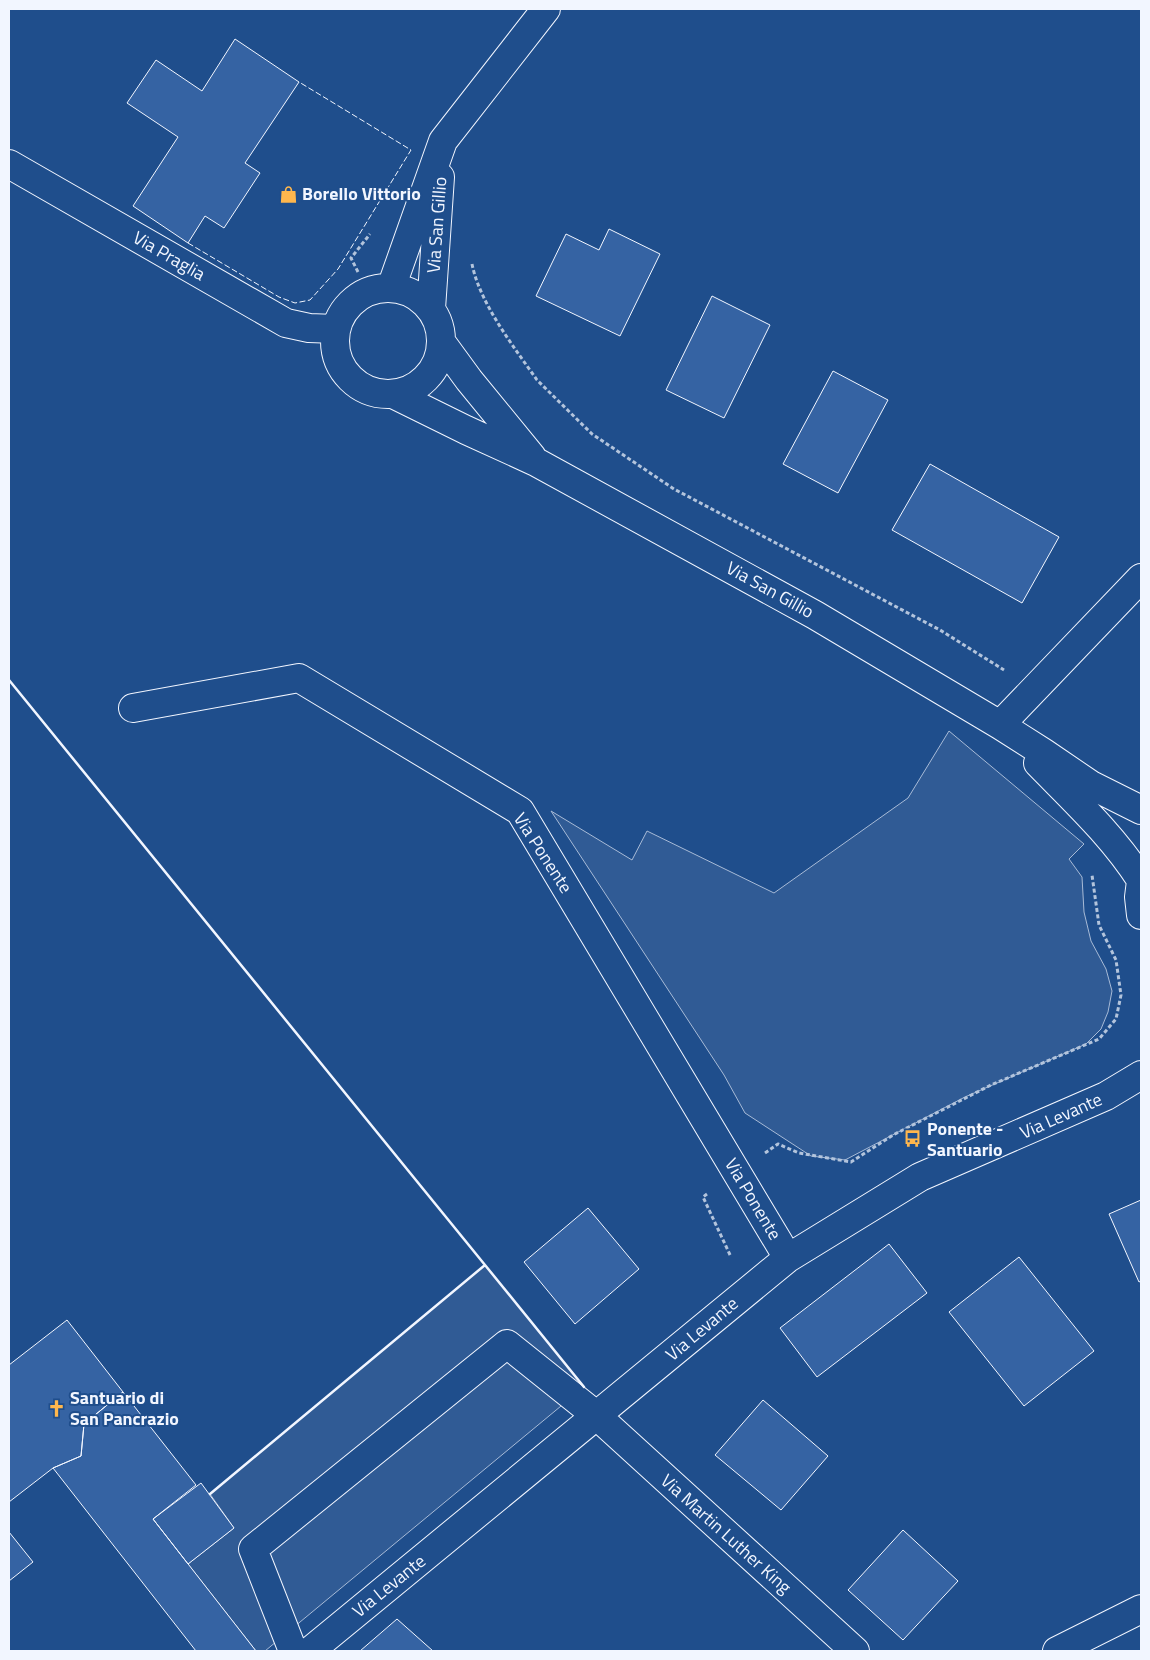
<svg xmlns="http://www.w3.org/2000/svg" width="1150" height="1660" font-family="'Titillium Web',sans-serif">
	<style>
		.built { fill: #305b95; stroke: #a8bbd7 }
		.building { fill: #3563a3; stroke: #f2f6ff }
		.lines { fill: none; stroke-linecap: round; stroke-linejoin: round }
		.minor-casing { stroke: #f2f6ff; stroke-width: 30 }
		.path { stroke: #b3c4dc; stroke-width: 3; stroke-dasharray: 4 2.5; stroke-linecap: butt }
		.minor { stroke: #1f4e8c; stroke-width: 28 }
		.fence { stroke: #f2f6ff; stroke-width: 1; stroke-dasharray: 6 2.5; stroke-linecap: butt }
		.wall { stroke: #f2f6ff; stroke-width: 2.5 }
		.labels { text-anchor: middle; stroke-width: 4; stroke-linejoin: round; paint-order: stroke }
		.poi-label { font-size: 18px; font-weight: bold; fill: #f2f6ff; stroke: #1f4e8c; text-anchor: start }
		.street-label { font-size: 18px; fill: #f2f6ff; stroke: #1f4e8c }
	</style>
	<rect width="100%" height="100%" fill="#1f4e8c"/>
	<path class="built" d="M949 731 1084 844 1069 859 1082 877 1084 912 1091 941 1106 969 1112 991 1108 1012 1101 1029 1086 1044 965 1097 845 1160 811 1156 745 1113 724 1075 551 811 632 860 647 831 774 893 908 798Z
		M485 1265 584 1387 265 1651H256L188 1564 234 1528 210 1494Z"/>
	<path class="building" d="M235 39 299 82 245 163 260 173 224 228 205 216 188 243 133 206 178 137 127 103 156 60 202 91Z
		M609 229 660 254 620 336 536 296 566 234 599 250Z
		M712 296 770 325 724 418 666 390Z
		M833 371 888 400 838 493 783 464Z
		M930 464 1059 537 1022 603 892 530Z
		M1141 1200V1281L1139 1282 1109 1214Z
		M588 1208 639 1269 575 1324 524 1262Z
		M889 1244 927 1293 817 1377 780 1328Z
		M1019 1257 1094 1351 1024 1406 949 1312Z
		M67 1320 123 1392 84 1424 81 1456 53 1468 9 1502V1365Z
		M123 1392 196 1485 153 1519 256 1651H196L53 1468 81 1456 84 1424Z
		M763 1400 828 1456 781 1510 715 1455Z
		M201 1483 234 1528 188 1564 153 1519Z
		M903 1530 958 1581 903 1640 848 1590Z
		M9 1532 33 1562 9 1581Z
		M397 1619 433 1651H360Z"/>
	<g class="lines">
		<defs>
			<path id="minor" d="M9 164 286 323 309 328 336 329
				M335 341a53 53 0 1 1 106 0a53 53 0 1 1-106 0Z
				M391 288 443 141 546 9
				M431 309 440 177
				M442 343 469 380 532 457
				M395 395 466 430 536 462 815 615 1000 725 1044 753 1091 785 1141 810
				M133 708 299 678 520 811 788 1258
				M1000 725 1141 578
				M1038 763C1075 801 1113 836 1141 880
				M1141 881 1139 897 1141 915
				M293 1651 253 1549 507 1344 597 1416 855 1651
				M310 1651 788 1258 920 1177 1106 1096 1141 1075
				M1057 1651 1141 1609"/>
		</defs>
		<use href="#minor" class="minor-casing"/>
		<path class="path" d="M472 264C480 304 514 347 537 380L592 434 674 489 940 630 1004 670
			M358 272 351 258 370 234
			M765 1153 778 1144 799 1153 851 1162 893 1135 991 1085 1099 1039 1116 1019 1121 995 1116 960 1099 925 1092 875
			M707 1194 703 1197 731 1257"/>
		<use href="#minor" class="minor"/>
		<path class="fence" d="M188 243 279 297 295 303 310 300 338 269 411 150 299 82"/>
		<path class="wall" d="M9 680 485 1265
			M210 1494 485 1265 584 1387"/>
	</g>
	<defs>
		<symbol id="shop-bare" viewBox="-9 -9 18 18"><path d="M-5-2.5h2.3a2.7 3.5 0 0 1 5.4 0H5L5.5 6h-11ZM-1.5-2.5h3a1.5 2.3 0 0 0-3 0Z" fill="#ffb74d" stroke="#1f4e8c" stroke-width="2.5" paint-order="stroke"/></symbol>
		<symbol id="bus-bare" viewBox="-9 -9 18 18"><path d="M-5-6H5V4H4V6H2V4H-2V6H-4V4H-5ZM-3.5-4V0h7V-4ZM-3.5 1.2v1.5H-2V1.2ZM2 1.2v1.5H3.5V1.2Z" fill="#ffb74d" stroke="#1f4e8c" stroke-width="2.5" paint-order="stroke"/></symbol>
		<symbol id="church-bare" viewBox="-9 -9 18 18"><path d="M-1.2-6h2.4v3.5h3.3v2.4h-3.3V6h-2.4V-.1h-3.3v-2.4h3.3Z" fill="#ffb74d" stroke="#1f4e8c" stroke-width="2.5" paint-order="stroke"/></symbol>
	</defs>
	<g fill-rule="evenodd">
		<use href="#shop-bare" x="276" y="182" width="25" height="25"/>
		<use href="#bus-bare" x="900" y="1126" width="25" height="25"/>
		<use href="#church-bare" x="44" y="1396" width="25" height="25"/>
	</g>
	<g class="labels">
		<g class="poi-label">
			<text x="302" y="200">Borello Vittorio</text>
			<text x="927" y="1135">Ponente -<tspan x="927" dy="21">Santuario</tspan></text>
			<text x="70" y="1404">Santuario di<tspan x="70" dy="21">San Pancrazio</tspan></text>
		</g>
		<g class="street-label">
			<text transform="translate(437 225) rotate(-86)" y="6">Via San Gillio</text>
			<text transform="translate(169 256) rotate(30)" y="6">Via Praglia</text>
			<text transform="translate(770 590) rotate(29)" y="6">Via San Gillio</text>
			<text transform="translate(543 853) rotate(57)" y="6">Via Ponente</text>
			<text transform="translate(1061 1116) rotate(-24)" y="6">Via Levante</text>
			<text transform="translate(753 1199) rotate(59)" y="6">Via Ponente</text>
			<text transform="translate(702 1329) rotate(-40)" y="6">Via Levante</text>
			<text transform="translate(726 1534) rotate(42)" y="6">Via Martin Luther King</text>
			<text transform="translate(389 1586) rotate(-39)" y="6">Via Levante</text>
		</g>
	</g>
	<rect width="1150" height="1660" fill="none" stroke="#f2f6ff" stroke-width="20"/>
</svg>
